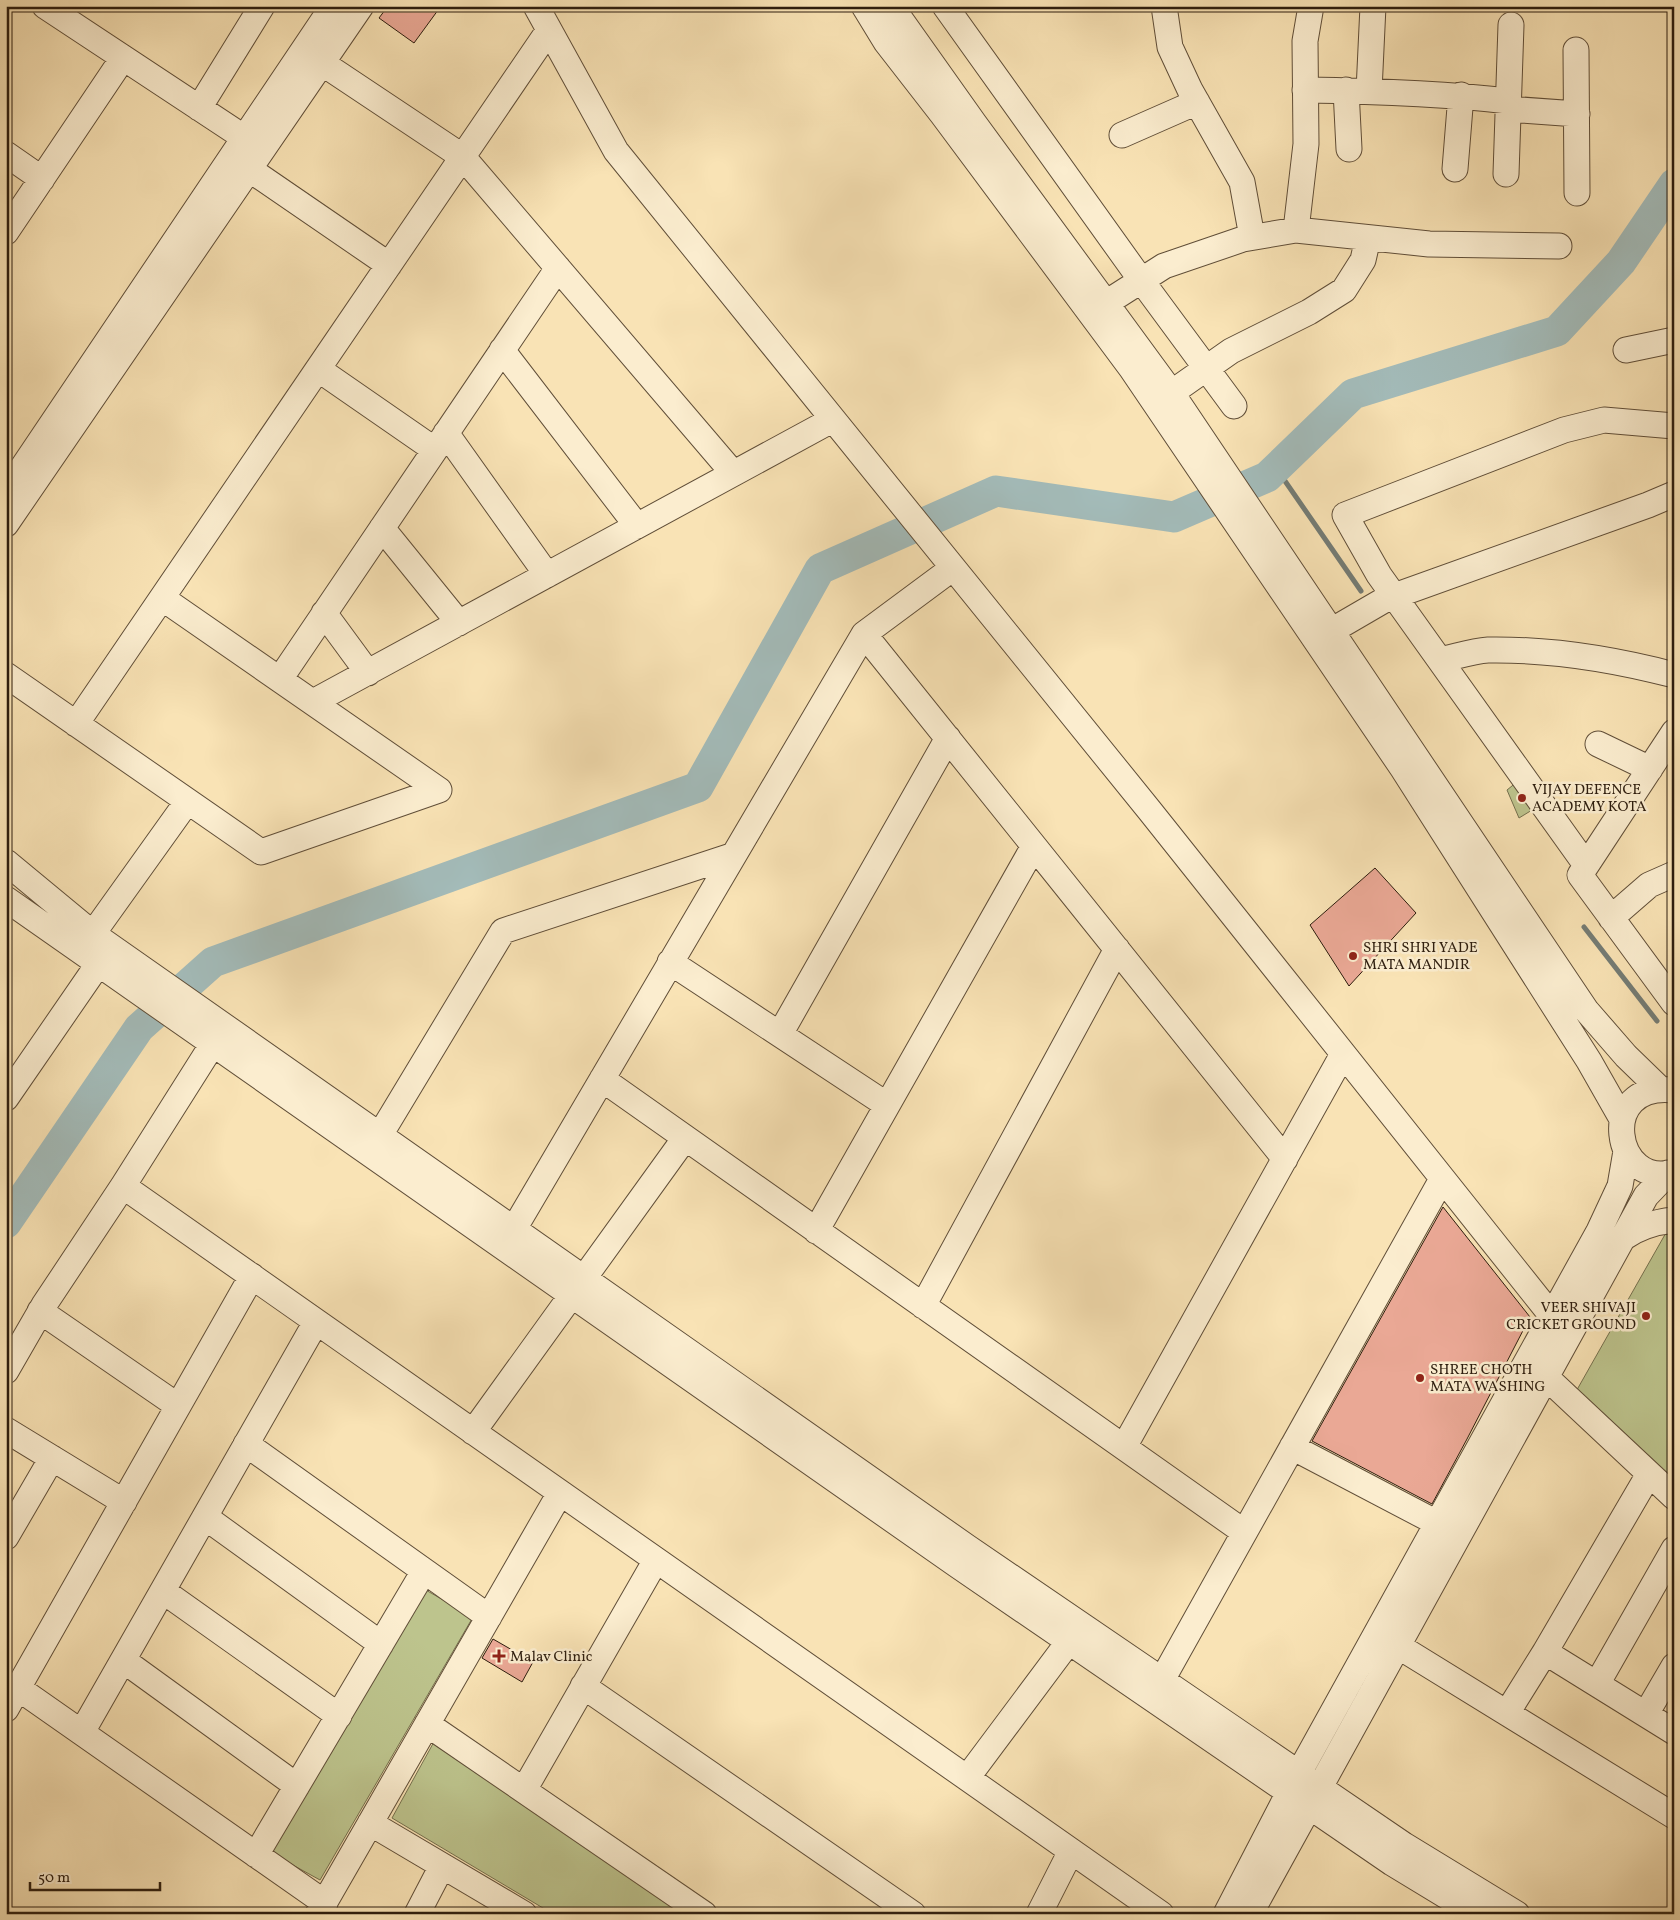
<svg xmlns="http://www.w3.org/2000/svg" width="1680" height="1920" font-family="Vollkorn,serif">
	<style>
		.green { fill: #bdc48d; stroke: #75704e }
		.lines { fill: none; stroke-linecap: round; stroke-linejoin: round }
		.stream { stroke: #747c75; stroke-width: 5 }
		.river { stroke: #a3bbb9; stroke-width: 31 }
		.building { fill: #eaa895; stroke: #2d1d0e }
		.minor-casing { stroke: #604e38; stroke-width: 27 }
		.minor { stroke: #fbedcf; stroke-width: 25 }
		.poi-dot { fill: #8f2418; stroke: #fbedcf; stroke-width: 2 }
		.labels { text-anchor: middle; stroke-width: 5; stroke-linejoin: round; paint-order: stroke }
		.poi-label { font-size: 15px; fill: #2d1d0e; stroke: #fbedcf; text-anchor: start }
	</style>
	<rect width="100%" height="100%" fill="#f9e3b5"/>
	<filter id="stains"><feTurbulence type="fractalNoise" baseFrequency=".004" numOctaves="4"/><feColorMatrix values="0 0 0 0 .2 0 0 0 0 .09 0 0 0 0 .02 0 0 0 .5 -.17"/></filter>
	<radialGradient id="worn" r=".72"><stop offset=".6" stop-color="#630" stop-opacity="0"/><stop offset="1" stop-color="#630" stop-opacity=".3"/></radialGradient>
	<path class="green" d="M1523 777 1537 807 1519 818 1507 790Z
		M1667 1231 1674 1237V1487L1574 1395Z
		M424 1589 473 1617 320 1880 271 1853Z
		M435 1740 687 1914H553L392 1818Z"/>
	<g class="lines">
		<path class="stream" d="M1276 468 1361 591
			M1584 927 1657 1021"/>
		<path class="river" d="M6 1223 139 1028 213 962 698 787 820 569 996 491 1174 517 1267 477 1353 394 1557 331 1621 262 1674 184"/>
	</g>
	<path class="building" d="M388 6H441L414 43 379 18Z
		M1375 868 1416 913 1349 986 1310 925Z
		M1443 1207 1530 1317 1467 1439 1432 1504 1312 1441Z
		M493 1639 533 1662 522 1682 482 1658Z"/>
	<g class="lines">
		<defs>
			<path id="minor" d="M45 6 260 148
				M536 6 616 151 1150 811 1552 1316
				M864 6 886 42 942 114 1131 368 1403 769 1589 1061 1622 1119
				M891 6 974 123 1171 392 1586 1010 1626 1056 1659 1088
				M945 6 1141 280 1234 406
				M1164 6 1170 47 1190 90 1242 182 1252 237
				M1576 50 1577 193
				M322 63 463 157 733 473
				M1305 90C1373 91 1441 93 1508 101
				M1346 90 1349 149
				M1369 91 1373 6
				M199 108 262 6
				M1508 109 1577 114
				M1122 135 1197 102
				M6 154 42 179
				M249 169 389 265
				M1455 169 1461 95
				M1506 174 1511 25
				M1296 230 1306 144 1305 41 1311 6
				M6 232 123 58
				M1106 303 1164 266 1243 239 1296 230 1429 244 1559 246
				M502 350 637 526
				M1626 350 1674 340
				M318 369 435 450
				M1157 403 1231 351 1309 312 1344 290 1363 260 1368 238
				M446 433 547 575
				M6 492 333 6
				M6 524 361 6
				M382 528 459 623
				M162 598 439 790
				M324 613 368 673
				M1331 631 1386 599 1648 505 1674 494
				M864 634 1285 1159
				M1440 660C1455 657 1472 651 1488 650 1551 649 1613 659 1674 675
				M6 675 261 852 439 790
				M280 679 558 268
				M313 702 832 420
				M76 724 549 30
				M1674 732 1580 875 1674 1003
				M1598 744 1650 769
				M6 862 93 934 967 1547 1404 1845 1517 1914
				M1586 865 1379 575 1345 515 1564 430 1604 420 1674 426
				M6 899 957 1565 1392 1863 1476 1914
				M1611 918 1649 885 1674 874
				M84 946 187 802
				M670 962 887 1105
				M780 1034 948 738
				M602 1079 1244 1532
				M1674 1090C1595 1081 1614 1190 1674 1172
				M6 1098 108 950
				M380 1135 503 931 734 855
				M123 1186 1161 1914
				M514 1229 864 634 953 568
				M816 1231 1034 846
				M1623 1238C1638 1227 1655 1222 1674 1220
				M923 1306 1117 949
				M40 1311 178 1406
				M6 1371 44 1305 123 1186 221 1031
				M1546 1377 1674 1497
				M6 1430 124 1502
				M473 1432 685 1138
				M246 1444 489 1617
				M1124 1447 1343 1054
				M1292 1447 1437 1523
				M1649 1474 1545 1652 1674 1732
				M205 1517 381 1644
				M6 1537 52 1458
				M163 1591 339 1716
				M1398 1646 1674 1816
				M123 1660 297 1786
				M1162 1680 1442 1179
				M1597 1684 1674 1549
				M583 1686 913 1914
				M18 1688 325 1903
				M6 1709 252 1276
				M1507 1713 1545 1652
				M1646 1714 1674 1666
				M427 1724 704 1914
				M82 1732 316 1322
				M967 1778 1079 1628
				M524 1790 656 1560
				M370 1823 524 1914
				M256 1855 424 1571
				M318 1914 560 1493
				M417 1914 442 1866
				M1039 1914 1071 1851
				M1226 1914 1299 1773 1599 1231 1620 1186 1626 1151
				M1250 1914 1646 1196 1668 1173"/>
		</defs>
		<use href="#minor" class="minor-casing"/>
		<use href="#minor" class="minor"/>
	</g>
	<g class="poi-dot">
		<circle cx="1522" cy="798" r="5"/>
		<circle cx="1353" cy="956" r="5"/>
		<circle cx="1646" cy="1316" r="5"/>
		<circle cx="1420" cy="1378" r="5"/>
		<path d="M496.5 1648.5h5v5h5v5h-5v5h-5v-5h-5v-5h5z"/>
	</g>
	<g class="labels">
		<g class="poi-label">
			<text x="1532" y="794">VIJAY DEFENCE<tspan x="1532" dy="17">ACADEMY KOTA</tspan></text>
			<text x="1363" y="952">SHRI SHRI YADE<tspan x="1363" dy="17">MATA MANDIR</tspan></text>
			<text x="1636" y="1312" text-anchor="end">VEER SHIVAJI<tspan x="1636" dy="17">CRICKET GROUND</tspan></text>
			<text x="1430" y="1374">SHREE CHOTH<tspan x="1430" dy="17">MATA WASHING</tspan></text>
			<text x="510" y="1661">Malav Clinic</text>
		</g>
	</g>
	<rect width="1680" height="1920" fill="none" stroke="#f9e3b5" stroke-width="25"/>
	<rect x="8" y="8" width="1665" height="1905" fill="none" stroke="#2d1d0e" stroke-width="2.5"/>
	<rect x="12" y="12" width="1655" height="1895" fill="none" stroke="#2d1d0e"/>
	<path d="M30 1882v8h130v-8" fill="none" stroke="#2d1d0e" stroke-width="2.5"/>
	<text x="38" y="1882" font-size="15" fill="#2d1d0e" stroke="#fbedcf" stroke-width="4" paint-order="stroke">50 m</text>
	<rect width="100%" height="100%" filter="url(#stains)"/>
	<rect width="100%" height="100%" fill="url(#worn)"/>
</svg>
